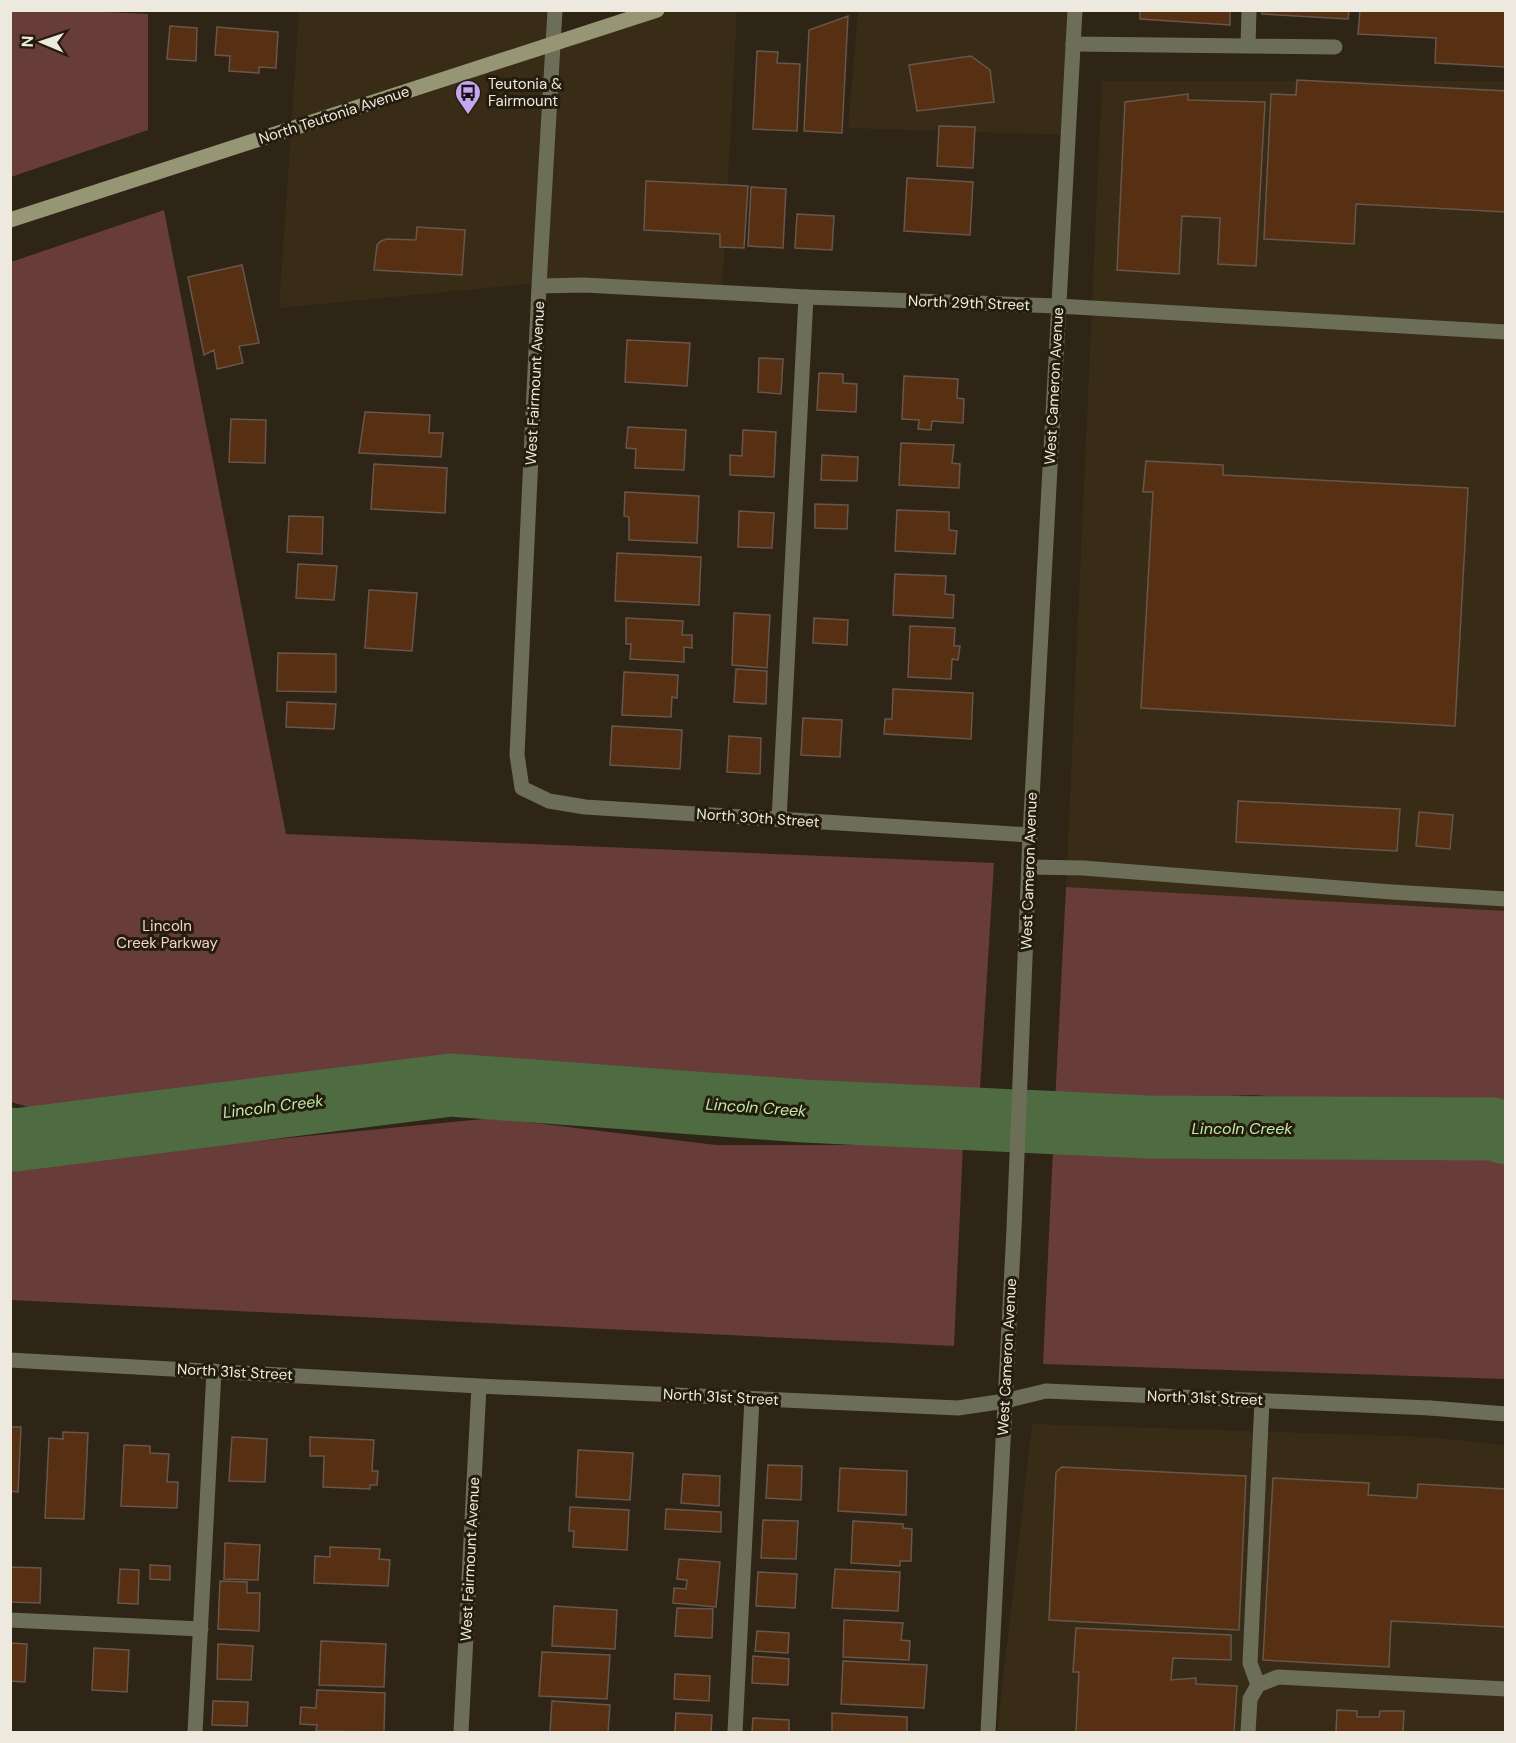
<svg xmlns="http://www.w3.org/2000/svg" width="1516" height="1743" font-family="'DM Sans',sans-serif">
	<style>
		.built { fill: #382c17 }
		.green { fill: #683c38 }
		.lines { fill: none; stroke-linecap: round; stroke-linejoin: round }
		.river { stroke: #4f6b41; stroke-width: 63 }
		.building { fill: #572f12; stroke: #67564b; stroke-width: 1.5 }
		.service { stroke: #6d6e58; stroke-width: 15 }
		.minor { stroke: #6d6e58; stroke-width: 15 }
		.tertiary { stroke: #6d6e58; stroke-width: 15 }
		.secondary { stroke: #969674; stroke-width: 15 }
		.labels { text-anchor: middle; stroke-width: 6; stroke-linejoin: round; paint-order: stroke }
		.poi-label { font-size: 15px; fill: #eee9df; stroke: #241c0d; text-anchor: start }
		.street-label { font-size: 15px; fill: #eee9df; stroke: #241c0d }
		.park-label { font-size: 15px; fill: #f4d1cc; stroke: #241c0d }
		.water-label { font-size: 16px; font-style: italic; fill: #bdeba8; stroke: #241c0d }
	</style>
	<rect width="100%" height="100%" fill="#2e2516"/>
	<path class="built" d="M299 11H555L554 43 657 11H737L722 293 540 283 279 308Z
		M858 11H1075L1068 135 848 128Z
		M1102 81H1505V914L1066 887Z
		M1032 1424 1429 1437 1505 1445V1732H997Z"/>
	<path class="green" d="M81 11 148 14V130L11 177V11Z
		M164 210 286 834 994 863 980 1089 428 1063 35 1109 11 1102V262Z
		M1066 887 1505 911V1113L1253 1095 1055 1103Z
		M493 1118 716 1145H963L954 1346 11 1300V1165Z
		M1053 1149 1481 1153 1505 1160V1379L1043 1364Z"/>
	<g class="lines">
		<path class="river" d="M10 1139 15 1140 451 1085 804 1111 1148 1127 1493 1129 1506 1133"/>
	</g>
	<path class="building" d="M1140 10H1230V25L1140 19Z
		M1262 10H1349L1348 19 1262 14Z
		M1360 10H1506V67L1435 63 1436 38 1358 34Z
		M848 16 842 133 804 131 809 30Z
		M170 26 197 28 196 61 167 59Z
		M217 27 278 32 276 68 259 67V73L229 71 230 56 215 55Z
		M757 51 778 52 777 63 800 64 797 131 753 129Z
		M971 56 990 70 994 102 917 111 909 65Z
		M1297 80 1506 91V212L1356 204 1354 244 1264 239 1271 94 1296 95Z
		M1188 94V100L1265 102 1256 266 1218 264 1220 218 1182 216 1179 274 1117 270 1125 102Z
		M939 126 975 127 973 168 937 166Z
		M907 178 973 182 970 235 904 231Z
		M646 181 748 186 744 248 720 247V234L644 230Z
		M751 187 786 189 783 248 748 246Z
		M797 214 834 216 832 250 795 248Z
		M417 227 465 230 462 275 374 270 377 245 381 241 387 239 416 240Z
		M242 265 259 343 239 346 243 363 217 369 214 350 204 355 188 277Z
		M627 340 690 343 687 386 625 382Z
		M759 358 783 359 781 394 758 392Z
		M819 373 843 374V383L857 384 856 412 817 410Z
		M904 376 958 379 957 398 964 399 963 423 932 421 931 430 918 429 919 420 902 419Z
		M365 412 430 415 429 433H443L441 457 359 453Z
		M231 419 266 420 265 463 229 462Z
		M628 427 686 430 684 470 635 468 636 449 626 448Z
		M743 430 776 432 774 477 730 475V455L742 456Z
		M901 443 954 445 952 463 960 464 959 488 899 485Z
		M822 455 858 457 857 481 821 480Z
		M1146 461 1223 465V475L1468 488 1455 726 1141 708 1153 492H1143Z
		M374 464 447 468 445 513 371 509Z
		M625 492 699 496 697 543 629 540V517L624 516Z
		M815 504 848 505 847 529 815 528Z
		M897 510 949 512V530L957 531 955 554 895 551Z
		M739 511 774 513 772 548 738 547Z
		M289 516 323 517 322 554 287 552Z
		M617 553 701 557 699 605 615 601Z
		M298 564 337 566 334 600 296 598Z
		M895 574 946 576 945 594 954 595 953 618 893 615Z
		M369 590 417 593 412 651 365 648Z
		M734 613 770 615 767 668 732 665Z
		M626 618 683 621 682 635H692V648L684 647V662L630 659 631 644H626Z
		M814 618 848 620 847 645 813 643Z
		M910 626 955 628 954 646H960L958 660 952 659 951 679 908 677Z
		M278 653 336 654V692L277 691Z
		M736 669 767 671 766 704 734 702Z
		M624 672 678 675 677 698 672 697 671 717 622 715Z
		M893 689 973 693 971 739 884 734 885 719H892Z
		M287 702 336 704 334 729 286 727Z
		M803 718 842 720 840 757 801 755Z
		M612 726 682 730 680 769 610 765Z
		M729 736 761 738 760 774 727 772Z
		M1238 801 1400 809 1397 851 1236 842Z
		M1419 812 1453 815 1450 849 1416 846Z
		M10 1427H21L18 1492 10 1491Z
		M63 1432 88 1433 84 1519 45 1518 49 1438 63 1439Z
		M232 1437 267 1439 265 1482 229 1481Z
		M310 1437 374 1440 372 1471H378L377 1485H370V1489L323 1487 324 1456H310Z
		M124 1445 150 1446V1453L169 1454 167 1482H178L177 1508 121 1506Z
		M578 1450 633 1453 630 1500 576 1497Z
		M768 1465 802 1466 801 1500 766 1498Z
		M1062 1467 1246 1476 1239 1630 1049 1620 1056 1472Z
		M840 1468 907 1471 906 1515 838 1511Z
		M683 1474 720 1476 719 1506 681 1503Z
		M1273 1478 1369 1483 1368 1495 1417 1498 1418 1484 1506 1489V1627L1391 1621 1389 1667 1263 1660Z
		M570 1507 629 1510 627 1550 573 1547 574 1531H569Z
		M666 1509 721 1512V1532L665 1529Z
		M763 1520 798 1521 796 1559 761 1558Z
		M853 1521 903 1524V1528L912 1529 911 1561H900V1566L851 1563Z
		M225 1543 260 1545 258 1580 224 1579Z
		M330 1547 380 1549 379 1559 390 1560 388 1586 314 1583 315 1556 330 1557Z
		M679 1559 720 1562 716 1607 673 1603 674 1588 686 1589 687 1580 677 1579Z
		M150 1565 170 1566V1580L150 1579Z
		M10 1567 41 1568 40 1603 10 1602Z
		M120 1569 139 1570 138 1604 118 1603Z
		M835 1569 900 1572 898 1611 832 1608Z
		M758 1572 797 1574 795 1608 756 1606Z
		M220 1581 247 1582V1593H260L259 1631 218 1629Z
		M554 1606 617 1610 615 1649 552 1646Z
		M677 1608 713 1609 712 1638 675 1636Z
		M844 1620 903 1623 901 1640 910 1641 909 1660 843 1657Z
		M1076 1628 1231 1635V1660L1173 1658 1171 1680 1196 1678V1684L1237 1686 1234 1732H1076L1079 1672H1073Z
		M757 1631 789 1633 788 1653 755 1651Z
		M321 1641 386 1644 384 1687 319 1685Z
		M10 1643 27 1644 25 1682 10 1681Z
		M218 1644 253 1646 251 1680 217 1679Z
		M94 1648 129 1650 127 1692 92 1690Z
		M542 1652 610 1655 607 1699 539 1696Z
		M753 1656 789 1659 788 1685 752 1683Z
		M843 1661 927 1665 924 1708 841 1704Z
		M675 1674 710 1676 709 1701 674 1699Z
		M317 1690 385 1693 384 1732 316 1731 317 1725 300 1724 301 1707 316 1708Z
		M213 1701 248 1702 247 1726 212 1725Z
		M552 1701 610 1705 608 1732H550Z
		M1337 1710 1357 1711V1717H1379L1380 1711H1404L1403 1732H1336Z
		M676 1713 712 1715 711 1732H675Z
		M832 1713 907 1717V1732H832Z
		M753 1718 789 1720V1732H752Z"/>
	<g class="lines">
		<path class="service" d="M1073 44 1248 46 1249 10
			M1248 46 1335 47
			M779 820 806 297
			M1029 867 1083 868 1392 892 1506 899
			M1430 1408 1506 1414
			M10 1620 201 1629
			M1258 1685 1250 1663 1262 1400
			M195 1732 214 1371
			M735 1732 752 1399
			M1248 1732 1250 1699 1258 1685 1278 1677 1506 1689"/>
		<path class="minor" d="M555 10 539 286 517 755 522 788 549 801 585 807 1030 835
			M539 286 584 285 806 297 1058 306 1506 332
			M10 1360 479 1386 958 1408 1005 1401 1046 1391 1430 1408
			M461 1732 479 1386"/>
		<path class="tertiary" d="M988 1732 1014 1229 1030 835 1075 10"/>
		<path class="secondary" d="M10 220 657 10"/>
	</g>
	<defs>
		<symbol id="bus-pin" viewBox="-11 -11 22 30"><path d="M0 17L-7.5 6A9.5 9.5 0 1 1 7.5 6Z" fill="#c6a6f0" stroke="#241c0d"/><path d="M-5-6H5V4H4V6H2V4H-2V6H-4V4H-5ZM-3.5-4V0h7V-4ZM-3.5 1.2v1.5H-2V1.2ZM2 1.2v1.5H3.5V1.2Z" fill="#111"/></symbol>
	</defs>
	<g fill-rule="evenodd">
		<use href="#bus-pin" x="453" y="78" width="30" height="40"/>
	</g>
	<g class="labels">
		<g class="poi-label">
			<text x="488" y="89">Teutonia &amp;<tspan x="488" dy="17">Fairmount</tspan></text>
		</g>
		<g class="street-label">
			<text transform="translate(334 115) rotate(-18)" y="5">North Teutonia Avenue</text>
			<text transform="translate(969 303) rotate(2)" y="5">North 29th Street</text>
			<text transform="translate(535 383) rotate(-87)" y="5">West Fairmount Avenue</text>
			<text transform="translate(1054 386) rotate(-87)" y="5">West Cameron Avenue</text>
			<text transform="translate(758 818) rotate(4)" y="5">North 30th Street</text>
			<text transform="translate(1029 871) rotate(-88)" y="5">West Cameron Avenue</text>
			<text transform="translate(1007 1357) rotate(-87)" y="5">West Cameron Avenue</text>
			<text transform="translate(235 1372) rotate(3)" y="5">North 31st Street</text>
			<text transform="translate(721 1397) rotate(3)" y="5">North 31st Street</text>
			<text transform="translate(1205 1398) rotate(2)" y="5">North 31st Street</text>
			<text transform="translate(470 1559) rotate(-87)" y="5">West Fairmount Avenue</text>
		</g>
		<g class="park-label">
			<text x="167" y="931">Lincoln<tspan x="167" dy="17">Creek Parkway</tspan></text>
		</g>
		<g class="water-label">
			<text transform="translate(273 1106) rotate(-7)" y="6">Lincoln Creek</text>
			<text transform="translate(756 1107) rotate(4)" y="6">Lincoln Creek</text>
			<text x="1242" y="1134">Lincoln Creek</text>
		</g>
	</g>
	<rect width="1516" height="1743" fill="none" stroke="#eee9df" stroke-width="24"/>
	<g transform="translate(42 42) rotate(272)" stroke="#241c0d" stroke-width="4.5" paint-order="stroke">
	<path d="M0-4.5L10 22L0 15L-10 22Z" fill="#eee9df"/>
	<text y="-9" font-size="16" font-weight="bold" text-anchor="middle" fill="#eee9df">N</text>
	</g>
</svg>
